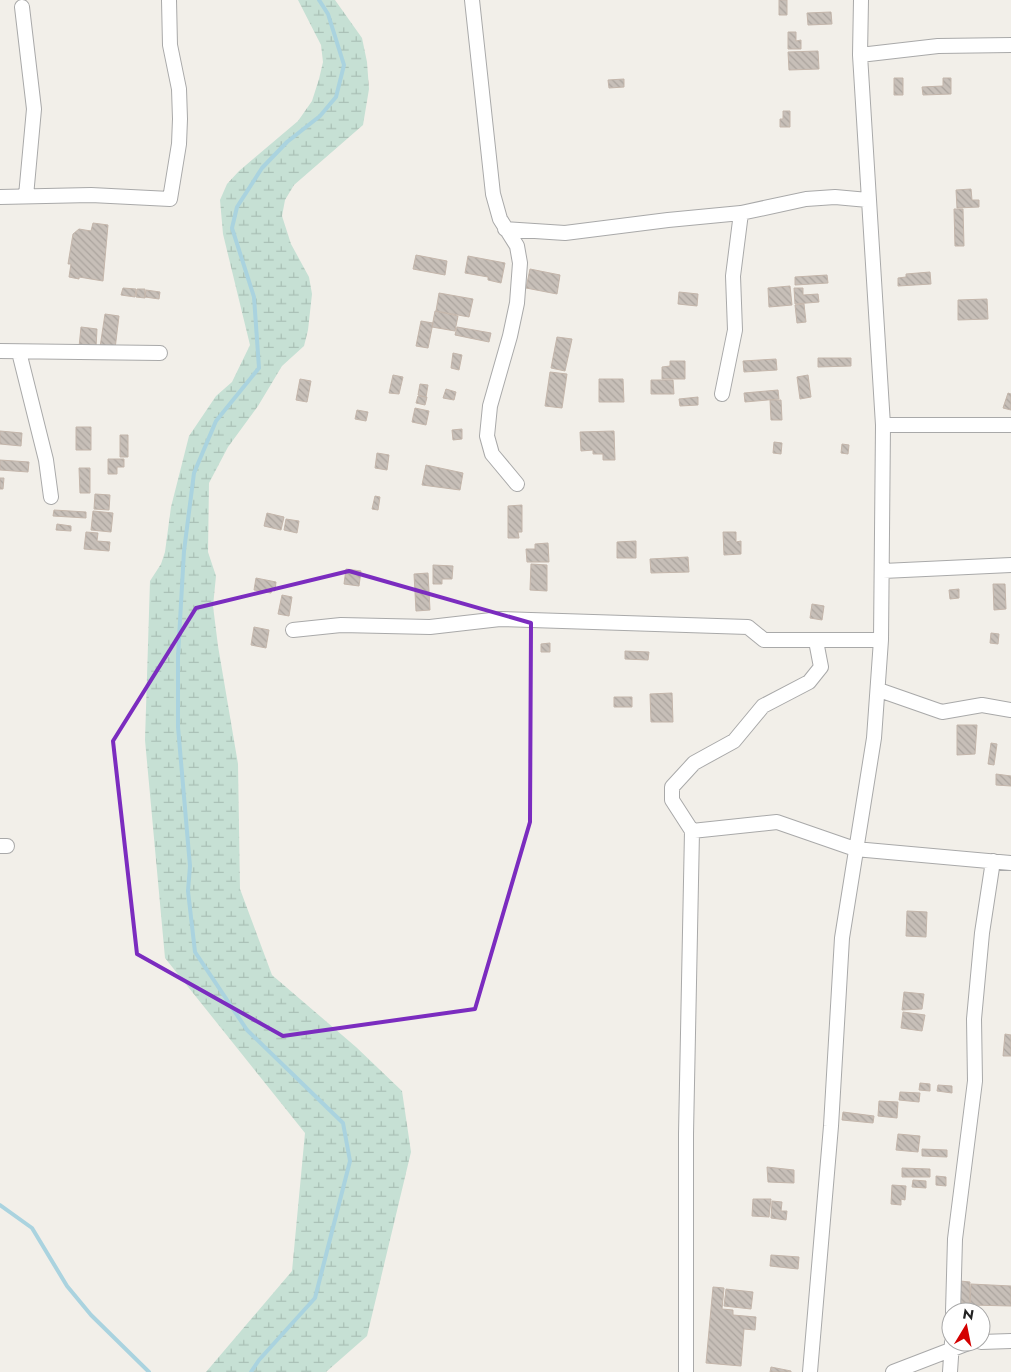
<svg xmlns="http://www.w3.org/2000/svg" width="1011" height="1372" font-family="Jost,sans-serif">
	<style>
		.wetland { fill: url(#wetland-marsh) }
		.lines { fill: none; stroke-linecap: round; stroke-linejoin: round }
		.stream { stroke: #aad3df; stroke-width: 4 }
		.building { fill: url(#building-back-hatch); stroke: #c4b6ab }
		.minor-casing { stroke: #a9a9a9; stroke-width: 16 }
		.minor { stroke: #fff; stroke-width: 14 }
		.marked { fill: none; stroke: #7b2cbf; stroke-width: 4; stroke-linejoin: round }
	</style>
	<defs>
		<pattern id="wetland-marsh" width="20" height="14" patternUnits="userSpaceOnUse" patternTransform="scale(1.25)"><rect width="20" height="14" fill="#c6e0d4"/><path d="M1 5h8M5 5V1M11 12h8M15 12V8" fill="none" stroke="#aac0b6"/></pattern>
		<pattern id="building-back-hatch" width="6" height="6" patternUnits="userSpaceOnUse" patternTransform="scale(1.25)"><rect width="6" height="6" fill="#c7bfb8"/><path d="M-1 5l2 2M0 0l6 6M5-1l2 2" fill="none" stroke="#aba49e"/></pattern>
	</defs>
	<rect width="100%" height="100%" fill="#f2efe9"/>
	<path class="wetland" d="M298 0H335L362 38 367 62 369 89 363 125 294 185 285 200 282 216 291 244 309 277 312 294 308 330 304 346 282 366 258 406 228 447 209 483 208 552 216 576 213 606 218 646 238 764 240 889 272 975 356 1047 402 1091 411 1152 367 1336 326 1372H206L292 1271 305 1133 165 958 145 740 150 581 161 564 165 552 171 507 189 436 216 396 232 382 250 345 223 234 220 200 227 184 239 171 298 121 312 101 319 79 323 62 321 45Z"/>
	<g class="lines">
		<path class="stream" d="M0 1205 32 1228 67 1286 91 1315 149 1372
			M251 1372 259 1360 315 1298 350 1161 343 1123 247 1030 195 952 188 891 190 866 178 727V656L184 551 194 473 216 421 259 368 254 297 232 228 237 207 262 168 287 142 320 116 336 97 344 65 328 14 319 0"/>
	</g>
	<path class="building" d="M779 0H787V15H779Z
		M831 12 832 24 808 25 807 13Z
		M788 32H796V41L801 40V49H788Z
		M818 51 819 69 789 70 788 52Z
		M894 78H903V95H894Z
		M943 78H951V94L923 95 922 87 943 86Z
		M624 79V87L609 88 608 80Z
		M783 111H790V127H780V119H783Z
		M971 189 972 200H979V207L957 208 956 190Z
		M954 209H963L964 246H955Z
		M93 223 108 225 103 281 79 277V279L69 277 71 264H68L73 234 79 229 91 231Z
		M416 255 447 261 445 275 413 269Z
		M468 256 505 263 501 283 488 280V277L465 273Z
		M530 269 560 275 557 294 526 288Z
		M930 272 931 284 898 286V278L906 277V274Z
		M827 275 828 283 795 285V277Z
		M790 286 792 305 769 307 768 288Z
		M123 288 136 289 135 297 121 295Z
		M794 288H803V295L818 294 819 302 795 304Z
		M137 289H145V298L136 297Z
		M146 290 160 292 159 299 145 297Z
		M679 292 698 294 697 306 678 304Z
		M439 293 473 299 469 317 436 311Z
		M987 299 988 319 958 320V300Z
		M804 304 806 322 797 323 795 305Z
		M435 311 458 316 455 331 432 327Z
		M105 314 119 316 115 349 100 347Z
		M421 321 433 323 428 348 416 346Z
		M81 327 97 329 96 348 79 347Z
		M457 327 491 333 489 342 455 335Z
		M557 337 572 339 565 371 551 368Z
		M453 353 462 355 459 370 451 368Z
		M818 358H851V366L818 367Z
		M776 359 777 370 744 372 743 361Z
		M670 361H685V379H662V367L670 366Z
		M550 372 567 374 562 408 545 406Z
		M393 375 403 377 399 394 389 393Z
		M808 375 811 397 800 399 797 377Z
		M300 379 311 381 307 402 296 400Z
		M599 379H623L624 402H599Z
		M651 380H673L674 394H651Z
		M420 384 428 385 426 397 418 395Z
		M446 389 456 392 454 400 443 398Z
		M778 390 779 399 745 402 744 393Z
		M1008 393 1011 394V410L1003 408Z
		M418 396 427 397 425 405 416 403Z
		M698 397V405L680 406 679 399Z
		M770 400H781L782 420H771Z
		M415 408 429 411 426 425 412 422Z
		M357 410 368 412 366 421 355 419Z
		M76 427H91V450H76Z
		M462 429V439L453 440 452 430Z
		M0 431 22 433 21 446 0 444Z
		M614 431 615 460H603V454H593V450L581 451 580 432Z
		M120 435H128V457H120Z
		M774 442 782 443 781 454 773 453Z
		M842 444 849 445 848 454 841 453Z
		M377 453 389 455 387 470 375 468Z
		M108 459H124V467H117V474H108Z
		M0 460 29 462 28 472 0 470Z
		M426 465 463 473 460 490 422 485Z
		M79 468H90V493H80Z
		M0 478H4L3 489H0Z
		M95 494 110 495 109 510 94 509Z
		M375 496 380 497 378 510 372 509Z
		M522 505V532H518L519 538H508V506Z
		M54 510 86 512V518L53 516Z
		M93 511 113 513 111 532 91 530Z
		M267 513 284 517 281 530 264 526Z
		M286 519 299 521 297 533 284 530Z
		M57 524 71 526V531L56 530Z
		M86 532 98 533 97 541 110 542 109 551 84 549Z
		M723 532H736V542L741 541V554L724 555Z
		M636 541V558H617V542Z
		M548 543 549 562H527L526 549H535V544Z
		M688 557 689 572 651 573 650 559Z
		M531 564 547 565V591L530 590Z
		M433 565 453 566 452 579H442V584H433Z
		M346 569 361 571 359 586 344 584Z
		M428 573 430 610 416 611 414 574Z
		M256 578 276 582 275 591 272 590 271 593 254 590Z
		M993 584H1005L1006 609 994 610Z
		M959 589V598L950 599 949 590Z
		M282 595 292 597 289 616 278 614Z
		M812 604 824 606 822 620 810 618Z
		M254 627 269 630 266 648 251 645Z
		M991 633 999 634 998 644 990 643Z
		M550 643V652H541V644Z
		M625 651 649 652 648 660 625 659Z
		M672 693 673 722H651L650 694Z
		M614 697H632V707H614Z
		M957 725H977L975 754 957 755Z
		M991 743 997 744 994 765 988 764Z
		M996 774 1011 776V786L996 785Z
		M907 911 927 912 926 937 906 936Z
		M904 992 924 994 922 1009 902 1010Z
		M903 1012 925 1015 922 1031 901 1028Z
		M1005 1034 1011 1035V1056H1003Z
		M920 1083 930 1084V1091L919 1090Z
		M938 1085 952 1086V1093L937 1091Z
		M900 1092 920 1093 919 1102 899 1100Z
		M879 1101 898 1102 897 1118 878 1116Z
		M843 1112 874 1116 873 1123 842 1120Z
		M898 1134 920 1136 918 1152 896 1150Z
		M922 1149 947 1150V1157L922 1156Z
		M767 1167 794 1170V1183L768 1182Z
		M902 1168 930 1169V1177H902Z
		M936 1176 946 1177V1186L936 1185Z
		M913 1180 926 1181V1188L912 1187Z
		M892 1185 906 1186 905 1200 901 1199V1205L891 1204Z
		M753 1199H771L769 1217 752 1216Z
		M772 1201 782 1202 781 1211H787L786 1220 771 1218Z
		M771 1255 799 1257 798 1269 770 1266Z
		M960 1281 970 1282V1303H960Z
		M971 1284 1011 1286V1306L970 1305Z
		M713 1287 724 1288 722 1309 733 1310V1315L756 1317 755 1330 744 1329 741 1366 706 1363Z
		M726 1289 753 1292 751 1309 724 1306Z
		M771 1367 791 1371V1372H770Z"/>
	<g class="lines">
		<defs>
			<path id="minor" d="M472 0 493 194 500 219 517 246 520 263 517 303 510 336 490 406 487 436 492 454 517 484
				M22 7 34 109 26 196
				M860 55 938 46 1011 45
				M0 197 91 195 170 199 179 144 180 119 179 89 170 45 169 0
				M505 229 565 233 668 220 741 213 806 199 835 197 868 200
				M0 351 160 353
				M19 352 46 460 51 497
				M722 394 735 330 733 276 741 213
				M883 425H1011
				M883 571 1011 565
				M293 630 341 625 430 627 500 619 748 627 764 640H881
				M879 690 942 712 982 705 1011 710
				M692 831 777 822 855 849 1011 863
				M0 846H7
				M953 1312 955 1239 975 1081 974 1019 982 933 993 861
				M981 1342 1011 1341
				M686 1372V1134L692 831 672 800V787L694 763 734 741 763 706 809 682 821 667 816 641
				M810 1372 831 1126 842 938 874 738 881 640 883 425 860 55 861 0
				M893 1372 971 1342
				M950 1372 952 1342"/>
		</defs>
		<use href="#minor" class="minor-casing"/>
		<use href="#minor" class="minor"/>
	</g>
	<path class="marked" d="M349 571 531 623 530 822 475 1009 283 1036 137 954 113 741 196 608Z"/>
	<g transform="translate(966 1327) rotate(10)"><circle r="24" fill="#ffffff" stroke="#a7a7a7"/>
	<path d="M0-4L9 19L0 12L-9 19Z" fill="#d40000"/>
	<text y="-8" font-size="14" font-weight="bold" text-anchor="middle" fill="#222222">N</text>
	</g>
</svg>
